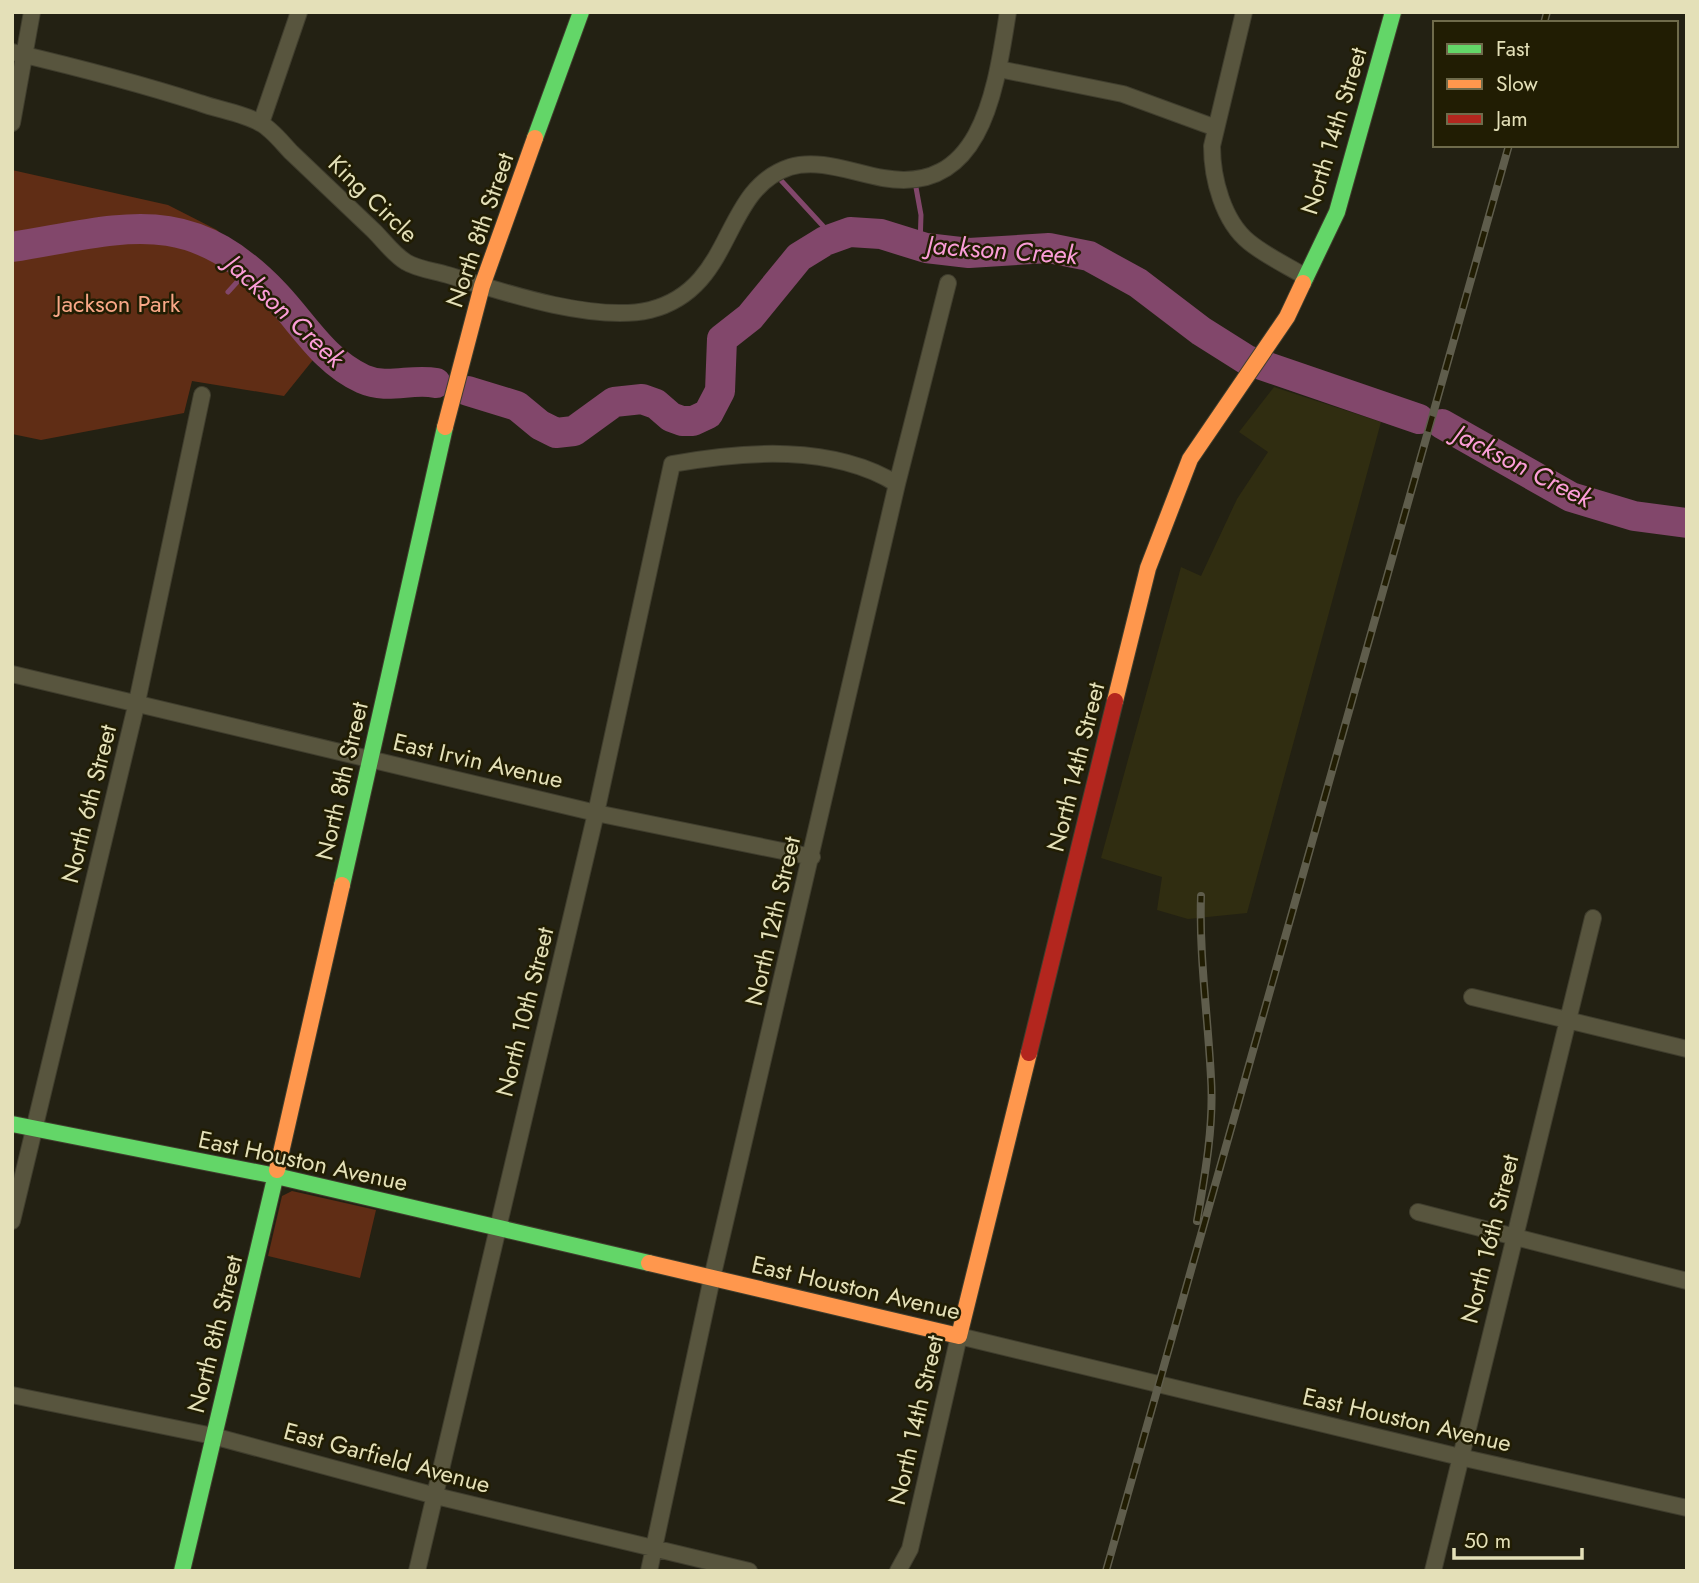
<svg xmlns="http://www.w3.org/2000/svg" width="1699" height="1583" font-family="Jost,sans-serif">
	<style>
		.built { fill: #302d11 }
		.green { fill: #602d15 }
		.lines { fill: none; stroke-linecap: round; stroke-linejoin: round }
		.stream { stroke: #82476b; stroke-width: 5 }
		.river { stroke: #82476b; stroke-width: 30 }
		.street-casing { stroke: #403e2e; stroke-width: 18 }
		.fast-casing { stroke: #403e2e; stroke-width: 18 }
		.slow-casing { stroke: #403e2e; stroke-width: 18 }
		.jam-casing { stroke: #403e2e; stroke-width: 18 }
		.street { stroke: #58553e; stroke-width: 16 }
		.fast { stroke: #63d668; stroke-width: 16 }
		.slow { stroke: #ff974d; stroke-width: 16 }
		.jam { stroke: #b3261e; stroke-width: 16 }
		.rail-casing { stroke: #5f5d4c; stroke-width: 8 }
		.rail { stroke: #211d03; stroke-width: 5; stroke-dasharray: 16; stroke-linecap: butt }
		.labels { text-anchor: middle; stroke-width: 5; stroke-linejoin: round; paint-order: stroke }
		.street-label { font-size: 24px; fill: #e4e0b8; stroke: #211d03 }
		.park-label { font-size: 24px; fill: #f9a887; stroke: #211d03 }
		.water-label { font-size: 26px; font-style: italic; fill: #fb9dd8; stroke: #211d03 }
	</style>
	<rect width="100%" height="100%" fill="#232113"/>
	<path class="built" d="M1274 387 1381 422 1247 913 1188 919 1157 910 1162 877 1101 858 1181 567 1201 576 1237 499 1268 452 1239 432Z"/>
	<path class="green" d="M12 170 168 205 217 230 325 345 284 396 192 381 184 413 41 440 12 434Z
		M292 1191 376 1210 360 1278 268 1256 282 1196Z"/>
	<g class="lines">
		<path class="stream" d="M777 176 834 238
			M915 182 921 215 920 246
			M228 292 248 270"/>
		<path class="river" d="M12 247C124 229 188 202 276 295 305 326 324 361 363 379 388 390 411 378 436 383
			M468 391 517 406 540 425 556 433 574 431 614 402 642 399 656 404 671 417 682 421H693L708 414 720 391 722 339 750 317 799 257 825 241 850 232 881 234 926 248 969 253 1049 248 1089 256 1138 283 1201 331 1247 360 1419 419
			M1442 424 1571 497 1634 516 1687 523"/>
		<defs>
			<path id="street" d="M1244 12 1212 146C1212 178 1223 221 1249 242 1266 256 1288 266 1306 277
				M12 52C76 67 138 83 200 103 219 110 243 113 260 123 272 129 283 144 292 153 319 179 347 205 374 231 384 241 394 255 406 262 417 269 435 271 448 275 502 292 595 323 650 310 736 288 720 190 790 167 820 158 853 173 883 178 984 196 996 85 1008 12
				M999 69 1123 94 1216 128
				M12 123 32 12
				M261 123 299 12
				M12 674 596 813 812 857
				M1472 997 1687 1049
				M1418 1212 1687 1281
				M12 1221 137 702 202 395
				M12 1395 213 1436 436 1496 749 1571
				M417 1571 596 813 672 464C744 451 833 444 897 484
				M649 1571 712 1278 897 484 948 283
				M898 1571 910 1549 959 1336 1460 1457 1687 1508
				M1433 1571 1593 918"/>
			<path id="fast" d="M535 138 581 12
				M1303 283 1337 212 1393 12
				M342 885 445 427
				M12 1124 276 1176 649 1263
				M182 1571 277 1170"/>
			<path id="slow" d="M445 427 482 286 535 138
				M1115 701 1148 568 1190 459 1287 317 1303 283
				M277 1170 342 885
				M649 1263 959 1336 1029 1053"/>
			<path id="jam" d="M1029 1053 1115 701"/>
		</defs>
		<use href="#street" class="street-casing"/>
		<use href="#fast" class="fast-casing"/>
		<use href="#slow" class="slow-casing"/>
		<use href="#jam" class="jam-casing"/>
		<use href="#street" class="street"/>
		<use href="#fast" class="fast"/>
		<use href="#slow" class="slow"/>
		<use href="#jam" class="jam"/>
		<defs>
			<path id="rail" d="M1544 23 1547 12
				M1197 1221C1205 1175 1214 1125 1211 1078 1208 1017 1199 957 1201 896
				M1106 1571 1509 145"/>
		</defs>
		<use href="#rail" class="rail-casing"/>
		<use href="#rail" class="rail"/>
	</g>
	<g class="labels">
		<g class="street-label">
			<text transform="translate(1334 131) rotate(-73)" y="8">North 14th Street</text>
			<text transform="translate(373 199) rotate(44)" y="8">King Circle</text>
			<text transform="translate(480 230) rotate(-71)" y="8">North 8th Street</text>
			<text transform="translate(478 761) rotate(13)" y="8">East Irvin Avenue</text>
			<text transform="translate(1076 767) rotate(-76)" y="8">North 14th Street</text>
			<text transform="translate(342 781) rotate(-77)" y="8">North 8th Street</text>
			<text transform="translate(89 804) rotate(-76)" y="8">North 6th Street</text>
			<text transform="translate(773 921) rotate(-77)" y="8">North 12th Street</text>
			<text transform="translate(525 1012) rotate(-76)" y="8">North 10th Street</text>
			<text transform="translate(303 1161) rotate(12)" y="8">East Houston Avenue</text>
			<text transform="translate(1490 1239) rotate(-76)" y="8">North 16th Street</text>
			<text transform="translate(856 1288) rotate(13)" y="8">East Houston Avenue</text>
			<text transform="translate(215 1334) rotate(-76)" y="8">North 8th Street</text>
			<text transform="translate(916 1420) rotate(-77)" y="8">North 14th Street</text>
			<text transform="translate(1407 1420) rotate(13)" y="8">East Houston Avenue</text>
			<text transform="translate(387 1458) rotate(15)" y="8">East Garfield Avenue</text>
		</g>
		<g class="park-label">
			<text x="118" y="312">Jackson Park</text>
		</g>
		<g class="water-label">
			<text transform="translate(1002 250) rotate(4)" y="9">Jackson Creek</text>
			<text transform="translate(285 311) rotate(43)" y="9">Jackson Creek</text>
			<text transform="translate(1523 466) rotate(27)" y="9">Jackson Creek</text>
		</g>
	</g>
	<rect width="1699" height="1583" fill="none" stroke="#e4e0b8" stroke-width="28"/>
	<rect x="1433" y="21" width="245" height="126" fill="#211d03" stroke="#6f6b4b" stroke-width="2"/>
	<rect x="1447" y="44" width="35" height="10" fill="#63d668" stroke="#6f6b4b" stroke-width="2"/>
	<text x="1496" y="56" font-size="21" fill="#e4e0b8">Fast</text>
	<rect x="1447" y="79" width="35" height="10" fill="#ff974d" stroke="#6f6b4b" stroke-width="2"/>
	<text x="1496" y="91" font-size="21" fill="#e4e0b8">Slow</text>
	<rect x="1447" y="114" width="35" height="10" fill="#b3261e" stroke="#6f6b4b" stroke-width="2"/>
	<text x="1496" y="126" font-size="21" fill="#e4e0b8">Jam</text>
	<path d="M1454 1548v10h128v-10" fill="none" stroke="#e4e0b8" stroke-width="3.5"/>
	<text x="1464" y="1548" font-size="21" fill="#e4e0b8" stroke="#211d03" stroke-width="5" paint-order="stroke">50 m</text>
</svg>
